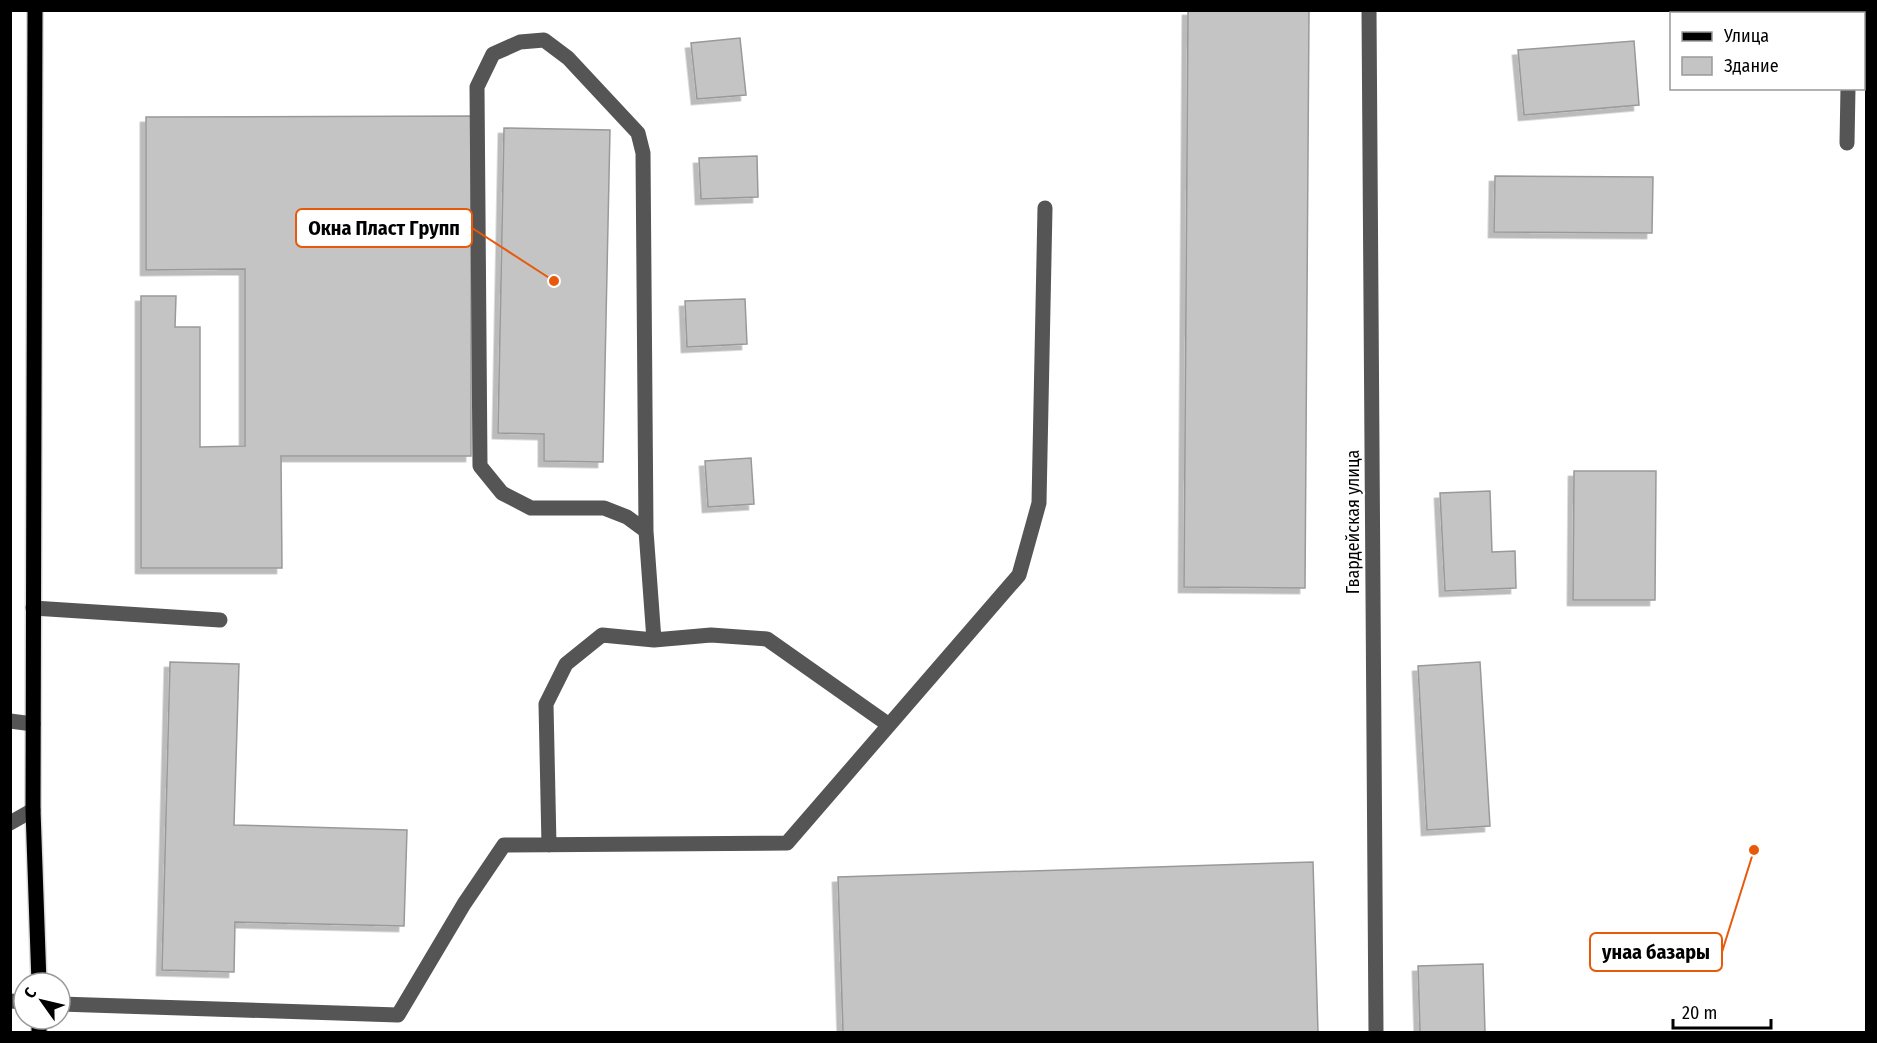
<svg xmlns="http://www.w3.org/2000/svg" width="1877" height="1043" font-family="'Fira Sans Condensed',sans-serif">
	<style>
		.building { fill: #c4c4c4; stroke: #999; stroke-width: 1.5; filter: url(#shadow) }
		.lines { fill: none; stroke-linecap: round; stroke-linejoin: round }
		.major-casing { stroke: #dbdbdb; stroke-width: 18 }
		.minor { stroke: #555; stroke-width: 15 }
		.major { stroke: #000; stroke-width: 15 }
		.labels { text-anchor: middle; stroke-width: 4.5; stroke-linejoin: round; paint-order: stroke }
		.street-label { font-size: 18px; fill: #000; stroke: #fff }
		.leader { fill: none; stroke: #e8590c; stroke-width: 2 }
		.callout-dot { fill: #e8590c; stroke: #fff; stroke-width: 2 }
		.callout { fill: #fff; stroke: #e8590c; stroke-width: 2 }
		.callout-label { font-size: 20px; text-anchor: middle; font-weight: bold; fill: #000 }
	</style>
	<defs>
		<filter id="shadow"><feDropShadow dx="-5.5" dy="5.5" stdDeviation="0" flood-color="#0004"/></filter>
	</defs>
	<rect width="100%" height="100%" fill="#fff"/>
	<path class="building" d="M1188 10H1309L1305 588 1184 587Z
		M740 38 746 95 697 99 691 43Z
		M1634 41 1639 105 1524 115 1518 50Z
		M471 116V456H281L282 568H141V296H176L175 327H200V447L245 446V269L146 270V117Z
		M504 128 610 130 603 462 544 461V434L498 433Z
		M757 156 758 197 701 199 699 158Z
		M1495 176 1653 177 1652 233 1494 232Z
		M745 299 747 344 687 347 685 301Z
		M751 458 754 504 708 507 705 461Z
		M1574 471H1656L1655 600H1573Z
		M1490 491 1492 552 1515 551 1516 588 1445 591 1440 493Z
		M170 662 239 664 234 825 407 830 404 926 235 922 234 972 162 970Z
		M1480 662 1490 826 1427 830 1418 666Z
		M1313 862 1318 1032H843L838 877Z
		M1483 964 1485 1032H1420L1418 966Z"/>
	<g class="lines">
		<defs>
			<path id="major" d="M35 10 33 810 39 983
				M39 1032V1019"/>
		</defs>
		<use href="#major" class="major-casing"/>
		<path class="minor" d="M1369 10 1376 1032
			M1848 14V10
			M1847 143 1848 88
			M33 608 220 620
			M654 640 711 635 767 639 889 725
			M10 721 33 724
			M10 823 33 810
			M549 845 546 704 566 664 602 635 654 640 646 531 627 517 604 508H531L502 493 480 466 477 87 493 54 520 42 544 40 568 58 638 133 643 153 646 531
			M10 1001 24 1002
			M60 1004 398 1015 464 904 504 845 787 843 1019 575 1039 503 1045 208"/>
		<use href="#major" class="major"/>
	</g>
	<g class="labels">
		<g class="street-label">
			<text transform="translate(1353 522) rotate(-90)" y="6">Гвардейская улица</text>
		</g>
	</g>
	<path class="leader" d="M554 281L472 228M1754 850L1722 952"/>
	<g class="callout-dot">
		<circle cx="554" cy="281" r="6"/>
		<circle cx="1754" cy="850" r="6"/>
	</g>
	<g class="callout">
		<rect x="296" y="209" width="176" height="38" rx="6"/>
		<rect x="1590" y="933" width="132" height="38" rx="6"/>
	</g>
	<g class="callout-label">
		<text x="384" y="235">Окна Пласт Групп</text>
		<text x="1656" y="959">унаа базары</text>
	</g>
	<rect width="1877" height="1043" fill="none" stroke="#000000" stroke-width="24"/>
	<rect x="1670" y="12" width="195" height="78" fill="#ffffff" stroke="#999999" stroke-width="1.5"/>
	<rect x="1682" y="32" width="30" height="9" fill="#000000" stroke="#999999" stroke-width="1.5"/>
	<text x="1724" y="42" font-size="18" fill="#000000">Улица</text>
	<rect x="1682" y="57" width="30" height="18" fill="#c4c4c4" stroke="#999999" stroke-width="1.5"/>
	<text x="1724" y="72" font-size="18" fill="#000000">Здание</text>
	<g transform="translate(42 1001) rotate(304)"><circle r="28" fill="#ffffff" stroke="#999999" stroke-width="1.5"/>
	<path d="M0-4.5L10 22L0 15L-10 22Z" fill="#000000"/>
	<text y="-9" font-size="16" font-weight="bold" text-anchor="middle" fill="#000000">С</text>
	</g>
	<path d="M1673 1019v9h98v-9" fill="none" stroke="#000000" stroke-width="3"/>
	<text x="1682" y="1019" font-size="18" fill="#000000" stroke="#ffffff" stroke-width="4.5" paint-order="stroke">20 m</text>
</svg>
